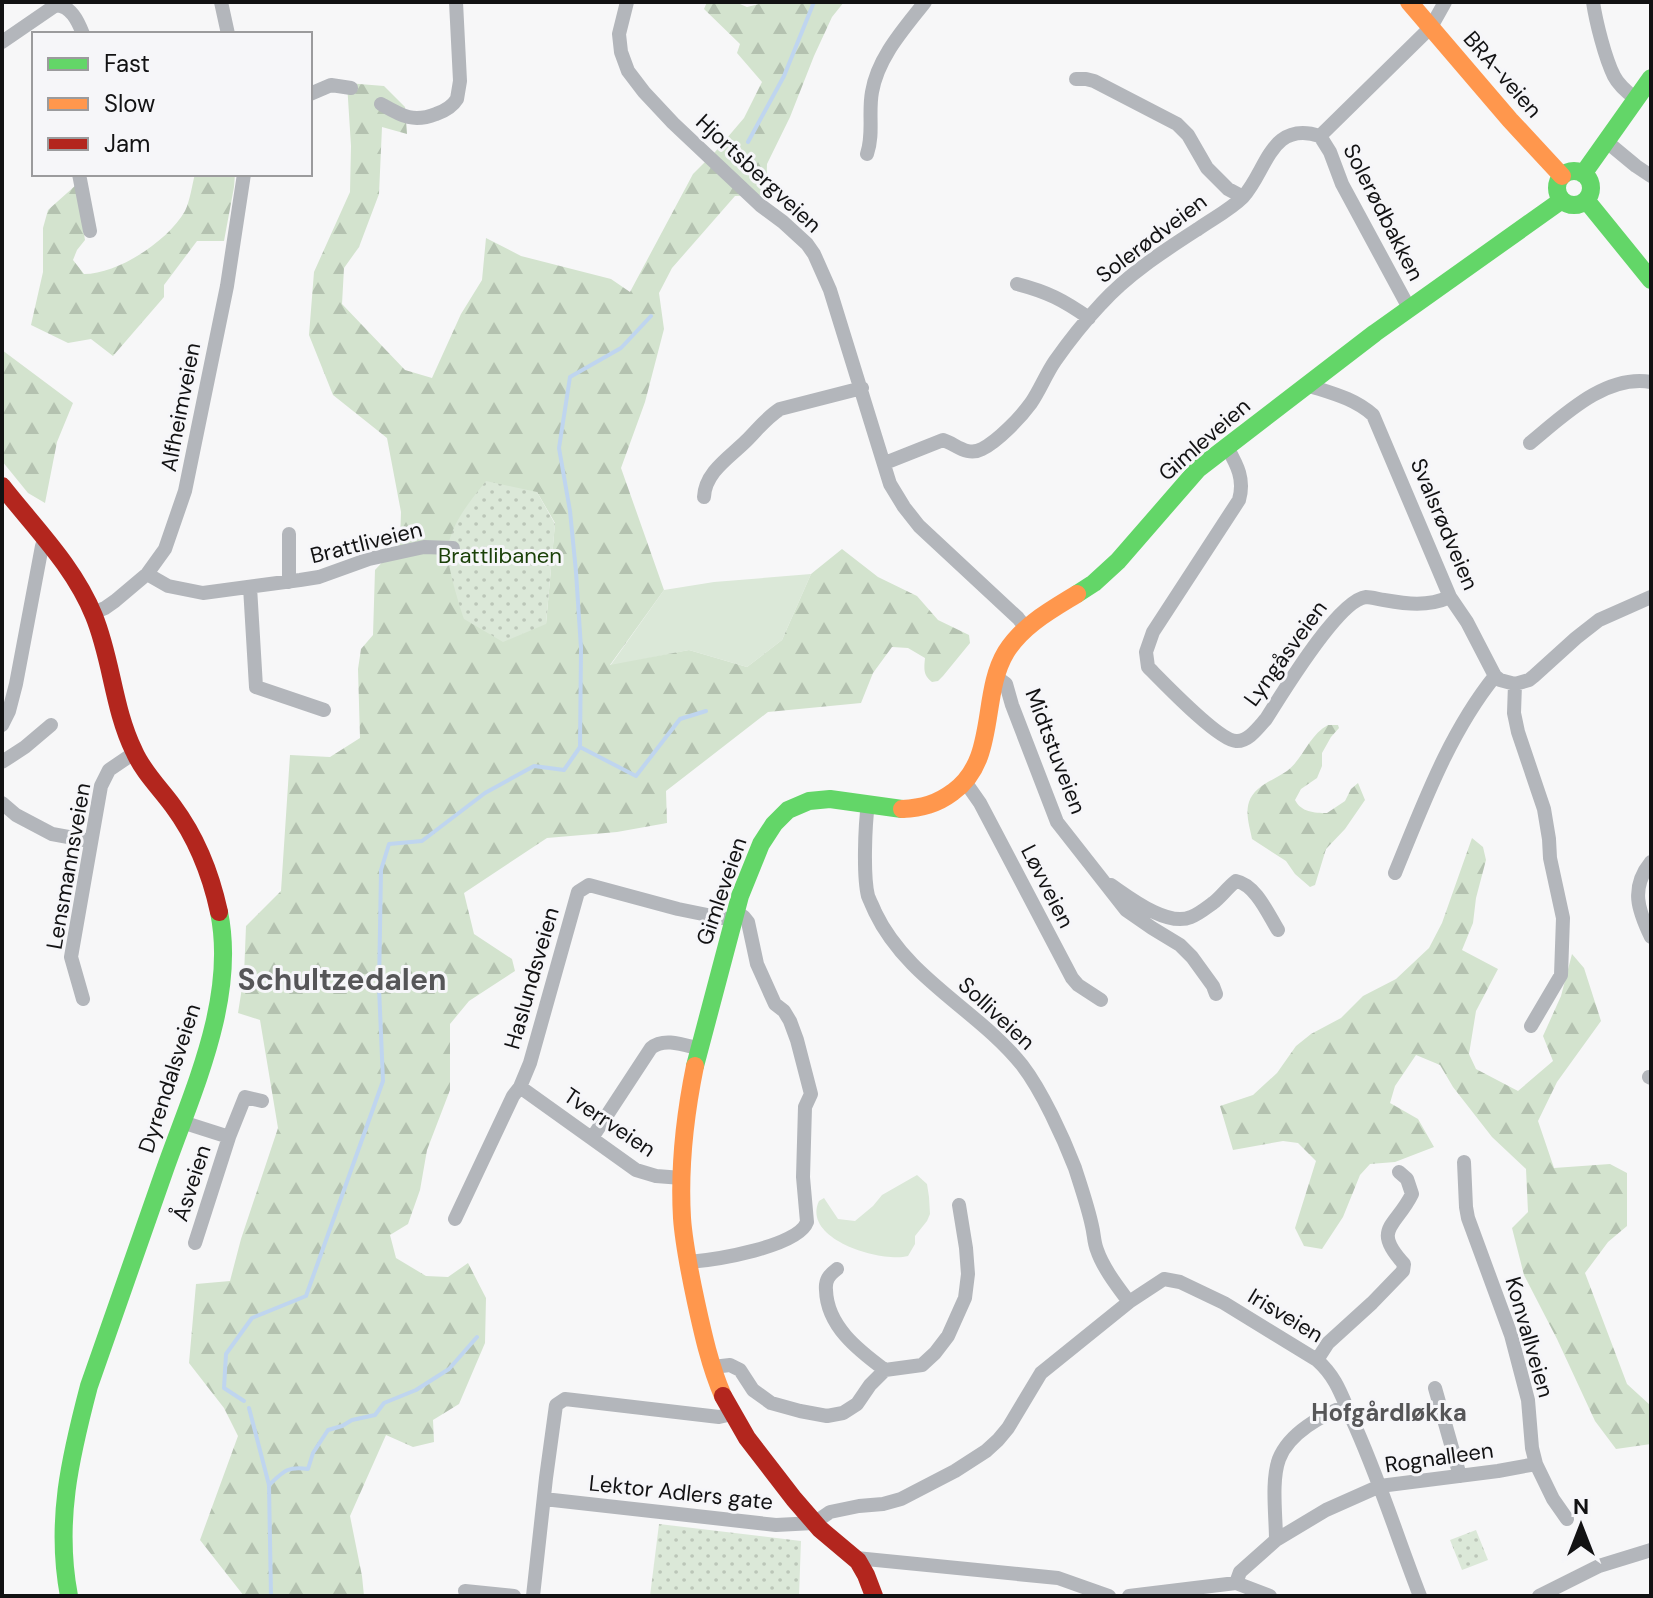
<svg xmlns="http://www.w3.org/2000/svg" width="1653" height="1598" font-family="'DM Sans',sans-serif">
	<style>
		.green { fill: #dbe8d8 }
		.forest { fill: url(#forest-firs); fill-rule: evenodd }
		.park { fill: url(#park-dots) }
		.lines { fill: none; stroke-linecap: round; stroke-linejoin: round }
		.stream { stroke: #bfd5ef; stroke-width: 4 }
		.street { stroke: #b3b6bb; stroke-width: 14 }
		.fast { stroke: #63d668; stroke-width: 18 }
		.slow { stroke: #ff974d; stroke-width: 18 }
		.jam { stroke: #b3261e; stroke-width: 18 }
		.labels { text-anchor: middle; stroke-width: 6; stroke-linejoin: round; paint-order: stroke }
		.street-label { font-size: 22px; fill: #121213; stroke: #f6f6f9 }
		.park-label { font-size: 22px; fill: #1b4109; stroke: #f6f6f9 }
		.neighbourhood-label { font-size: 24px; font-weight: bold; fill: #565658; stroke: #f6f6f9 }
		.district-label { font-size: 30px; font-weight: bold; fill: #565658; stroke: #f6f6f9 }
	</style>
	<defs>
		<pattern id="forest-firs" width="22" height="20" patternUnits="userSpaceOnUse" patternTransform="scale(2)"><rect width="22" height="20" fill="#d3e3ce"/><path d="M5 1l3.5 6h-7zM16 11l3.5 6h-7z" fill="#b4c2b0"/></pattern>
		<pattern id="park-dots" width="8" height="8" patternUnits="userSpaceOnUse" patternTransform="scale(2)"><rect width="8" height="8" fill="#dbe8d8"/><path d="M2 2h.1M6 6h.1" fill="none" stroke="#bbc6b8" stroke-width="1.8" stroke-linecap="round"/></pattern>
	</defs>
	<rect width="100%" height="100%" fill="#f7f7f8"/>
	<path class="green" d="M811 574 782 640 747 667 689 650 610 666 664 590 714 582Z
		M917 1175 927 1184 929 1197 930 1214 927 1221 915 1236V1244L908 1256C881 1263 801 1239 819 1201L824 1198 838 1219 855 1221 873 1206 882 1195Z"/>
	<path class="forest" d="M707 2H735L747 7 767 2H844L832 17 814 56 790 117 767 164 766 195 735 196 672 268 659 293 664 329 645 402 621 468 664 590 610 665 689 650 747 667 782 640 811 574 842 549 878 577 917 596 938 620 969 635 970 643 943 676 938 681 932 682C923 675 924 669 925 658L908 648 892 647 873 673 861 703 768 712 666 791 667 823 617 832 547 838 464 893 474 934 512 959 515 971 469 1001 450 1024V1090L427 1150 420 1190 408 1224 390 1235 396 1258 426 1276 448 1277 468 1263 486 1298 485 1343 459 1404 433 1420 434 1442 413 1447 386 1435 350 1516 362 1576 364 1596H244L200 1540 238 1436 224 1408 189 1363 196 1284 230 1281 241 1239 278 1128 260 1020 238 1013 244 975 246 926 281 891 290 755 330 757 360 738 358 669 361 649 373 635 375 570 400 543 401 512 387 438 333 395 309 335 314 272 350 192 351 146 347 83 384 86 405 107 407 134 382 127 379 194 359 247 344 268 342 304 405 370 432 378 461 314 482 280 486 238 521 256 611 279 630 292 693 174 715 152 744 118 762 82 737 53 740 44 704 9ZM537 492 555 523 546 624Z
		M195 174H235L234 187 224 241H197L164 285V297L113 356 91 339 68 343 31 325 43 272V228L48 210 76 185 85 240 77 250 73 260 84 274C118 274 168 241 185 211 190 201 192 185 195 174Z
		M2 350 73 403 57 442 45 503 28 493 2 461Z
		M1328 725H1338L1339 728 1331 737 1322 753V766L1317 778 1301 789 1295 800C1301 812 1314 813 1327 813L1345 801 1351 789 1358 783 1365 800 1345 829 1326 849 1315 885 1310 887 1295 874 1286 861 1252 839C1250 828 1245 814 1249 802 1254 786 1274 780 1287 771 1303 759 1309 735 1328 725Z
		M1472 838 1483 847 1486 860 1476 898 1473 923 1462 950 1498 969 1476 1011 1469 1054 1476 1069 1518 1091 1553 1061 1543 1036 1561 996 1572 954 1584 968 1601 1021 1557 1082 1538 1121 1554 1168 1610 1164 1627 1173V1226L1608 1242 1585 1273 1627 1384 1650 1405 1651 1444 1616 1449 1595 1421 1557 1339 1524 1275 1512 1228 1528 1212 1526 1169 1492 1137 1453 1087 1440 1065 1416 1055 1395 1086 1390 1103 1418 1119 1434 1147 1395 1162 1370 1164 1360 1175 1343 1217 1322 1249 1304 1246 1295 1228 1316 1161 1298 1143 1283 1141 1233 1150 1220 1106 1253 1095 1277 1073 1296 1046 1311 1034 1341 1018 1363 996 1396 979 1429 948 1442 923Z"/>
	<path class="park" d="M486 481 537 492 555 524 546 624 503 642 464 619C459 604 445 560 448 546 453 521 471 500 486 481Z
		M659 1524 801 1541 799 1596H650Z
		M1476 1530 1488 1560 1462 1570 1450 1540Z"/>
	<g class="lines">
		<path class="stream" d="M748 142 784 76 814 2
			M580 747 581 648 576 572 570 511 559 448 570 377 621 348 651 316
			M244 1401 224 1388 226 1354 252 1318 306 1296 383 1081 379 987 381 870 389 844 422 841 485 793 534 766 564 770 580 747 636 776 680 719 706 711
			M249 1408 269 1485 271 1596
			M269 1485C284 1471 287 1466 308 1469L313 1453 328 1430 342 1426 352 1420 375 1415 384 1403 416 1390 449 1369 477 1337"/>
		<path class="street" d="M221 2 228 34
			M627 2 619 34 621 52 628 71 644 92 673 123 760 205 783 222 807 244 814 254 830 290 890 484 904 507 919 526 1018 618 1026 628
			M1593 2C1596 22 1605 58 1614 76 1619 86 1628 93 1636 99
			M2 42 56 5C71 6 78 21 83 34
			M1076 79H1086L1094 81 1177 124 1188 135 1207 168 1228 189 1243 197
			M310 94 331 85 351 88
			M381 104C402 116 413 123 436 114 445 111 452 107 457 99L460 81 456 2
			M1320 136 1330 152 1342 184 1409 308
			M1607 142 1636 166 1651 176
			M867 154C874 134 868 113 872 92 878 57 904 29 925 2
			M79 174 90 231
			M1017 284C1048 292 1063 300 1089 318
			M1307 385C1331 393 1354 398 1373 415L1450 597 1467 622 1495 676 1500 680 1515 684 1514 713 1518 732 1544 809 1549 839 1550 858 1563 918 1561 975 1531 1026
			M1530 443C1563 416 1605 374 1651 382
			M1227 447C1237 465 1245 479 1239 500L1153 632 1146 652 1148 667C1162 681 1218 740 1236 741 1248 742 1258 728 1266 719 1282 694 1338 600 1366 597 1371 597 1378 599 1384 600 1407 604 1427 607 1450 597
			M885 463 943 440C956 444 967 457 982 449 998 441 1020 418 1031 403 1040 390 1046 374 1055 361 1069 341 1085 321 1101 304 1128 274 1164 251 1198 229 1212 219 1230 210 1243 197 1267 171 1270 120 1320 136L1431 27 1445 2
			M704 497C705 472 730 457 746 441 758 429 766 418 780 409L862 388
			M289 534V582
			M147 574 168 586 203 593 300 580 319 577 369 559 424 547 453 548
			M250 587 256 687 324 710
			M93 613 105 608 115 601 147 574 165 549 185 491 227 286 244 174
			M995 676 1006 684 1012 705 1057 822 1126 910 1152 928 1180 945 1192 957 1213 986 1216 994
			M1515 684 1529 680 1534 676 1576 638 1599 620 1651 597
			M2 725 9 711 16 684 42 546 48 541
			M2 762 25 747 51 725
			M966 783 980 803 1072 978 1078 985 1101 1000
			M2 803 16 815 52 834 90 841
			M868 804C865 825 863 876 868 896 870 901 873 907 875 912 907 979 978 1010 1022 1065 1042 1091 1063 1137 1075 1168 1081 1187 1088 1207 1092 1226 1094 1234 1094 1243 1097 1250 1103 1268 1118 1287 1129 1302
			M1651 862C1630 888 1638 910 1651 937
			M1395 873C1423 805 1449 733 1495 676
			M1111 885C1130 898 1167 927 1191 917 1199 914 1206 908 1213 903 1221 897 1227 888 1236 881 1256 885 1268 914 1278 930
			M83 999 71 957 101 786 109 770 134 753
			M1649 1077 1651 1078
			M520 1087 636 1170 656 1176 682 1178
			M182 1122 229 1137 195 1243
			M229 1137 245 1097 262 1101
			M592 1138 651 1048C664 1037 684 1045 700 1049
			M1464 1162 1466 1207 1468 1218 1511 1335 1528 1400 1532 1448 1536 1464 1553 1499 1567 1519
			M455 1219 513 1096 520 1087 530 1063 578 892 589 885 678 909 732 920
			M689 1262C714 1260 798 1247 807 1222L803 1177 805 1107 811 1094 797 1040 790 1021 784 1011 775 1004 757 964 748 922 744 917 735 911
			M837 1269C829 1275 825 1280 826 1290 827 1326 858 1350 885 1370
			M1317 1360 1328 1343 1372 1303 1403 1271 1404 1264C1371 1228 1396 1227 1412 1194L1407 1179 1399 1172
			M713 1367 730 1365 740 1370 753 1390 771 1403 800 1411 827 1416 843 1413 857 1404 870 1385 885 1370 922 1365 935 1353 948 1336 965 1298 968 1274 966 1248 959 1205
			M1435 1388 1460 1476
			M544 1499 776 1525 814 1523 830 1512 859 1506 883 1504 901 1499 955 1471 986 1451 998 1440 1008 1428 1041 1373 1129 1302 1164 1279 1180 1282 1224 1303 1317 1360C1336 1377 1341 1394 1351 1417 1378 1475 1397 1537 1420 1596
			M1276 1540C1276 1516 1271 1481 1279 1459 1289 1433 1322 1415 1346 1406
			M856 1558 1058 1578 1109 1596
			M1236 1583 1240 1572 1276 1540 1326 1510 1380 1486 1498 1471 1536 1464
			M465 1591 514 1596
			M533 1596 546 1478 556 1405 565 1399 719 1417 732 1414
			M1129 1596 1236 1583 1270 1596
			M1539 1596 1599 1566 1651 1550"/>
		<path class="fast" d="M1557 188a17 17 0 1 1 34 0a17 17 0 1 1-34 0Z
			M1583 174 1651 78
			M1586 200 1651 280
			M1077 594 1094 583 1118 561 1198 469 1375 333 1562 200
			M695 1066 740 896 761 844 774 824 788 810 809 801 830 799 902 809
			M69 1596C55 1522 70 1458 89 1386 114 1315 139 1243 164 1172 192 1092 237 999 219 912"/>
		<path class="slow" d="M1409 2 1510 120 1562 176
			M902 809C922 808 937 804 953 792 998 760 980 695 1006 652 1023 625 1051 610 1077 594
			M695 1066C685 1115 679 1167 682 1218 684 1246 690 1274 696 1302 703 1334 710 1366 723 1396"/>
		<path class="jam" d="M2 486C34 527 74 566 94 616 112 660 113 708 134 751 143 772 160 788 173 806 196 837 211 875 219 912
			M723 1396 747 1438 794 1499 820 1529 858 1561 866 1575 874 1596"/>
	</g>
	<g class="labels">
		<g class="street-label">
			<text transform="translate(1503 74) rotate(49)" y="8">BRA-veien</text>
			<text transform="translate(759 173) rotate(43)" y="8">Hjortsbergveien</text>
			<text transform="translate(1384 212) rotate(63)" y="8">Solerødbakken</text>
			<text transform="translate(1151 238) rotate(-37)" y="8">Solerødveien</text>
			<text transform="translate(180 407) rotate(-79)" y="8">Alfheimveien</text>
			<text transform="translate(1204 439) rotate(-41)" y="8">Gimleveien</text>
			<text transform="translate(1445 524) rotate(67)" y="8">Svalsrødveien</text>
			<text transform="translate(366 542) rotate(-14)" y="8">Brattliveien</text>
			<text transform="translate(1285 653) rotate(-54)" y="8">Lyngåsveien</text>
			<text transform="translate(1056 751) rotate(69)" y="8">Midtstuveien</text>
			<text transform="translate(68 866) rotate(-80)" y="8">Lensmannsveien</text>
			<text transform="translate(1048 886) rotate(63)" y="8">Løvveien</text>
			<text transform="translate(721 891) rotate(-71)" y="8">Gimleveien</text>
			<text transform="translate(531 978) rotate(-74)" y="8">Haslundsveien</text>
			<text transform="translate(997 1013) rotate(43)" y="8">Solliveien</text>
			<text transform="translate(169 1078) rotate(-72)" y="8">Dyrendalsveien</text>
			<text transform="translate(610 1122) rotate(34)" y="8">Tverrveien</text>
			<text transform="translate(191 1183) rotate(-72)" y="8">Åsveien</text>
			<text transform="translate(1286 1315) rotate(31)" y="8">Irisveien</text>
			<text transform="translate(1530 1337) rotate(74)" y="8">Konvallveien</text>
			<text transform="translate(1439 1457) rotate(-8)" y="8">Rognalleen</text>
			<text transform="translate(681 1492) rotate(6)" y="8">Lektor Adlers gate</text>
		</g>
		<g class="park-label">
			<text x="500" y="563">Brattlibanen</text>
		</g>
		<g class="neighbourhood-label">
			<text x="1389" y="1421">Hofgårdløkka</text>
		</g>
		<g class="district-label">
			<text x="342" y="990">Schultzedalen</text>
		</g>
	</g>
	<rect width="1653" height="1598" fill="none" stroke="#121213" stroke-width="8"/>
	<rect x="32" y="32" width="280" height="144" fill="#f6f6f9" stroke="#9b9b9d" stroke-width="2"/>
	<rect x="48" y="58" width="40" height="12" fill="#63d668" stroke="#9b9b9d" stroke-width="2"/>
	<text x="104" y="72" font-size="24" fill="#121213">Fast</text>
	<rect x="48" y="98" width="40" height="12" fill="#ff974d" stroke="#9b9b9d" stroke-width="2"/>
	<text x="104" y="112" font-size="24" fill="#121213">Slow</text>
	<rect x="48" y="138" width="40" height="12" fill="#b3261e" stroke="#9b9b9d" stroke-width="2"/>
	<text x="104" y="152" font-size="24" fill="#121213">Jam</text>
	<g transform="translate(1581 1526)" stroke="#f6f6f9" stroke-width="6" paint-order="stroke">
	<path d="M0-6L14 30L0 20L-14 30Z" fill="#121213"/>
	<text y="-12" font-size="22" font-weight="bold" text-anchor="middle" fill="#121213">N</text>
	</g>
</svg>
